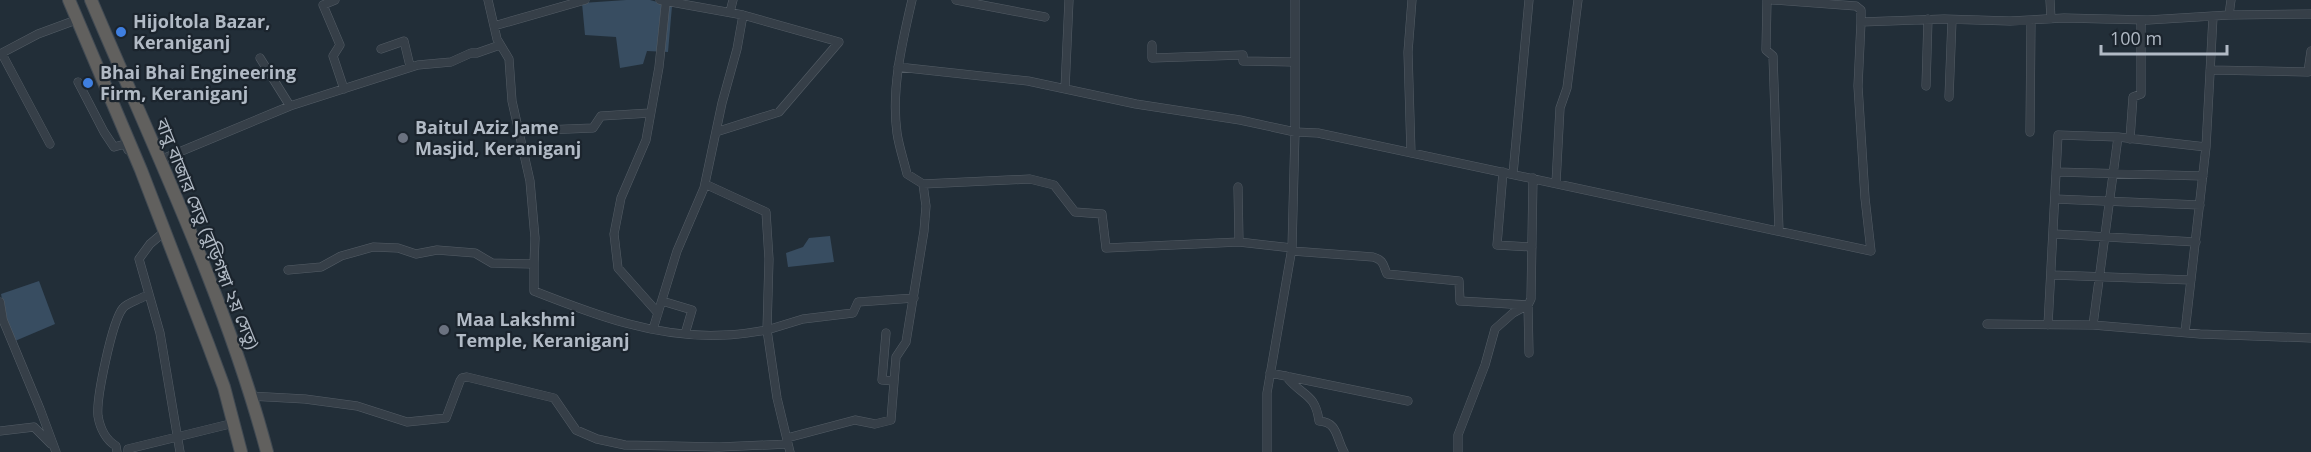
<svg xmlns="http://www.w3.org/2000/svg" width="2311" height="452" font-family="'Open Sans','Noto Sans Bengali',sans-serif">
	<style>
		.water { fill: #384d61 }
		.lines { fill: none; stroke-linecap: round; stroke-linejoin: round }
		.minor-casing { stroke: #545d66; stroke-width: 9 }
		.trunk-casing { stroke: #414a53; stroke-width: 14 }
		.minor { stroke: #363f48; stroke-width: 8 }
		.trunk { stroke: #61605e; stroke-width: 12 }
		.shop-dot { fill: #3f7fe0; stroke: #1b242d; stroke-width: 2 }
		.worship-dot { fill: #6b7280; stroke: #1b242d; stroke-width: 2 }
		.labels { text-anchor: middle; stroke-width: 4.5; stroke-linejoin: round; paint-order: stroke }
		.poi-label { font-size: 18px; font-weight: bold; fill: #b1bac5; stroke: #1b242d; text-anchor: start }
		.street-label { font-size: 18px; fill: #b1bac5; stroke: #1b242d }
	</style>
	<rect width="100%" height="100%" fill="#222e38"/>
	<path class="water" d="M626 0H650L672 6 668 52 647 51 643 64 620 68 616 37 585 35 582 3Z
		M830 236 834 262 788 267 786 253 803 247 809 238Z
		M39 281 55 324 15 341 6 319 1 294Z"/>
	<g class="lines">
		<defs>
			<path id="minor" d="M335 0 323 5 340 45 333 56 344 89
				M956 0 1045 17
				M1767 0 1766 50 1773 56 1779 231
				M1773 0 1856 6 1861 10V22L1944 19 2010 21 2064 18 2148 20 2229 15 2311 14
				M2050 0 2051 19
				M730 12 733 0
				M2229 15 2231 0
				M494 26 585 0
				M1152 45V58L1243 55V61L1294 62
				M381 49 404 41 410 66
				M0 54 38 34 76 20
				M2 54 50 144
				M260 58 290 106
				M898 67 1028 81 1136 104 1240 120 1295 132 1318 133 1871 251 1865 198 1858 86 1861 22
				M2210 70 2308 72 2311 51
				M78 82 104 132 114 147 125 144 128 150
				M1926 86 1928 19
				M1065 89 1069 0
				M1949 97 1952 20
				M519 131 593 128 601 116 650 113
				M716 132 779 112 839 42 743 15
				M2030 132 2031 20
				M2130 139 2133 97 2141 94V20
				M1411 153 1408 52 1412 0
				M160 160 290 106 418 65 451 62 471 53H477L500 45
				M1503 172 1497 245 1532 247
				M2056 172 2203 176
				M1513 174 1529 0
				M1556 183 1560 108 1567 88 1578 0
				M705 184 766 212 769 259 767 330 803 319 853 313 858 302 914 298
				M923 184 1030 179 1054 185 1075 212 1102 214 1106 248 1239 242 1292 248
				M1238 187 1239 242
				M2055 199 2200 205
				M164 232 150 244 139 259 160 333 180 452
				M2054 234 2196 242
				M1292 251 1373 257C1384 260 1383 265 1387 274L1459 281 1460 301 1528 305 1531 299 1533 178
				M534 264V291C595 315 658 339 725 335 739 335 753 332 767 330L777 398 790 452
				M288 270 321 267 341 256 373 247 398 248 416 254 437 250 475 253 492 263 534 264 535 238 530 181 512 101 509 59 497 39 488 0
				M2052 275 2191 280
				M662 301 692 310 685 334
				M0 302 3 320 40 409 56 452
				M658 313 618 268 614 234 621 198 646 140 659 67 666 0
				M1987 324 2093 325 2200 334 2311 338
				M2048 325 2058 135 2118 137
				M2093 325 2118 137 2206 147 2213 17
				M653 329 677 251 704 188 722 103 737 49 743 15 660 0
				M2185 332 2206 147
				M886 333 882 380 894 381
				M1270 373 1408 401
				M1286 376C1302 397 1315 392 1319 421 1338 422 1336 438 1344 452
				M251 396 305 399 357 406 407 422 446 418 460 381 462 378 467 377 554 398 576 430 597 439 625 445 719 447 788 444
				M0 431 34 427 51 444
				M787 438 855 420 875 424 891 420 896 357 906 342 924 231 926 206 923 184 907 174C904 161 899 147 897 133 891 89 902 43 912 0
				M117 452 116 446C106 440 100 428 98 416 96 399 112 321 123 308 127 303 138 300 143 297
				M128 452V449L234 423
				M1267 452V393L1292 248 1295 132V0
				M1458 452V435L1485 365 1495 329 1513 313 1528 305 1529 353"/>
			<path id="trunk" d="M69 0 141 170 208 344 224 387 241 452
				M91 0C154 149 225 295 267 452"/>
		</defs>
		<use href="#minor" class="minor-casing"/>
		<use href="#trunk" class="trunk-casing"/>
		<use href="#minor" class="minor"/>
		<use href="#trunk" class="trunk"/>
	</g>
	<g class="shop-dot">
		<circle cx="121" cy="32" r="6"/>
		<circle cx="88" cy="83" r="6"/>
	</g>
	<g class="worship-dot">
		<circle cx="403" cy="138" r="6"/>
		<circle cx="444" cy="330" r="6"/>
	</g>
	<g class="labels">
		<g class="poi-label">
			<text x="133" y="28">Hijoltola Bazar,<tspan x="133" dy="21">Keraniganj</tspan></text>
			<text x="100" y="79">Bhai Bhai Engineering<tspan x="100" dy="21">Firm, Keraniganj</tspan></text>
			<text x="415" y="134">Baitul Aziz Jame<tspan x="415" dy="21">Masjid, Keraniganj</tspan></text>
			<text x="456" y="326">Maa Lakshmi<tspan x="456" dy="21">Temple, Keraniganj</tspan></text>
		</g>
		<g class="street-label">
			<text transform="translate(207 234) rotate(68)" y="6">বাবু বাজার সেতু (বুড়িগঙ্গা ২য় সেতু)</text>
		</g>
	</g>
	<path d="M2101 45v9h126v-9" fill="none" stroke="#b1bac5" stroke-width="3"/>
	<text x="2110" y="45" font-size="18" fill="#b1bac5" stroke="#1b242d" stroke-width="4.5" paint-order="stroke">100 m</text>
</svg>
